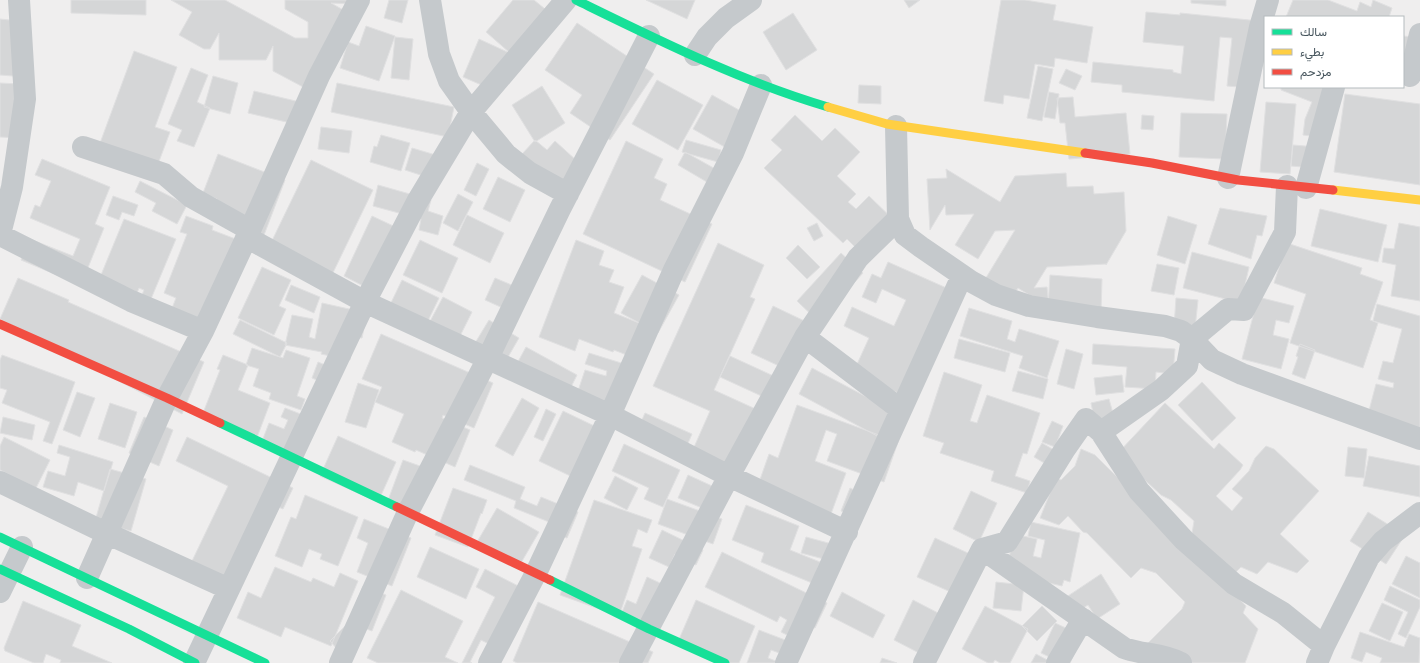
<svg xmlns="http://www.w3.org/2000/svg" width="1420" height="663" font-family="Montserrat,Vazirmatn,sans-serif">
	<style>
		.building { fill: #d5d6d7; stroke: #e0e0e1 }
		.lines { fill: none; stroke-linecap: round; stroke-linejoin: round }
		.street { stroke: #c5c9cc; stroke-width: 22 }
		.fast { stroke: #16e098; stroke-width: 9 }
		.slow { stroke: #ffcf43; stroke-width: 9 }
		.jam { stroke: #f24e42; stroke-width: 9 }
	</style>
	<rect width="100%" height="100%" fill="#efeeee"/>
	<path class="building" d="M71 0H146V15L71 13Z
		M171 0H225L295 38H308V22L285 9V0H357L355 4 331 3 359 19 305 88 273 71V46L266 60H219V33L210 49H204L179 35 192 12Z
		M389 0H408L402 23 384 18Z
		M513 0H534L555 17 518 60 486 32Z
		M646 0H695L687 19Z
		M904 0H920L909 8Z
		M1001 0H1025L1056 5 1053 20 1093 27 1087 63 1055 58 1054 67 1035 64 1029 99 1004 95 1003 104 984 101Z
		M1191 0H1226V6L1191 3Z
		M1293 0H1328L1357 11 1360 2 1371 7 1373 0 1392 8 1389 17H1286Z
		M1146 12 1180 15V13L1259 21 1252 88 1227 86 1232 38 1220 37 1214 101 1122 92V85L1091 82 1093 62 1173 70V72L1181 74 1184 46 1143 42Z
		M793 13 817 50 786 70 763 32Z
		M0 19 29 22 25 77 0 75Z
		M577 23 654 74 610 140 570 113 582 95 545 70Z
		M366 26 395 36 379 81 340 68 348 42 359 46Z
		M1403 36 1413 37 1403 65Z
		M395 37 413 39 409 80 391 78Z
		M479 39 516 56 500 93 463 77Z
		M134 51 177 67 155 127 170 132 155 172 96 154Z
		M1038 66 1053 69 1042 121 1027 118Z
		M191 68 208 75 197 102 210 108 194 147 177 141 182 130 168 124Z
		M1066 69 1082 76 1075 90 1059 83Z
		M213 76 238 83 230 114 204 107Z
		M657 80 703 105 678 150 632 124Z
		M0 83 20 84 17 138 0 137Z
		M337 83 454 107 448 137 331 112Z
		M859 85 881 86V104L858 103Z
		M542 86 565 123 535 142 512 105Z
		M1281 87H1335L1319 137 1303 135 1305 119 1312 102 1281 90Z
		M254 91 304 103 299 125 248 113Z
		M1049 92 1059 94 1055 119 1044 117Z
		M1345 94 1420 104V185L1334 172Z
		M712 95 748 115 730 150 693 129Z
		M1073 97 1075 117 1126 113 1130 154 1069 159 1065 123H1060L1057 98Z
		M1266 102 1296 104 1290 174 1260 172Z
		M1181 113 1227 114 1225 159 1179 157Z
		M795 115 822 141 835 128 860 152 837 176 856 194 848 202 856 209 869 196 900 226 868 260 847 239 843 243 764 168 782 150 771 140Z
		M1142 115 1154 116 1153 130 1141 129Z
		M321 127 352 131 349 153 318 149Z
		M381 135 410 143 401 171 370 162 374 146 377 147Z
		M535 140 547 150 555 141 588 171 568 194 522 154Z
		M686 140 721 150 718 162 682 152Z
		M626 141 663 159 654 178 667 184 660 200 712 224 685 282 583 234Z
		M1293 145 1317 147 1315 168 1291 166Z
		M412 148 439 156 433 179 405 170Z
		M685 152 719 171 712 185 678 165Z
		M218 154 285 180 264 235 211 215 217 199 203 193Z
		M42 159 110 187 95 224 104 228 81 285 21 260 30 239 73 256 80 239 30 218 35 205 40 207 51 181 35 175Z
		M311 160 373 190 329 281 267 251Z
		M477 163 489 169 476 196 464 190Z
		M946 169 1000 202 1015 176 1066 173 1067 187 1093 186 1094 194 1124 192 1126 231 1106 265V264L1047 267 1034 288 1047 287 1049 307 1018 288 1009 303 981 286 1015 230 995 231 978 259 955 245 974 214 946 215 945 205 930 230 927 179 947 178Z
		M498 177 525 190 510 222 483 209Z
		M140 181 187 205 177 224 152 211 156 203 135 192Z
		M378 185 431 200 428 211 443 216 438 235 419 230 421 219 373 206Z
		M458 194 473 202 458 231 443 223Z
		M113 196 138 205 134 216 122 212 119 220 106 215Z
		M1220 208 1267 216 1262 236 1257 235 1251 259 1208 244Z
		M1320 209 1387 225 1378 262 1311 246Z
		M467 215 504 233 490 263 453 245Z
		M186 216 213 226 212 230 246 243 211 333 169 316 176 298 164 293 187 234 180 232Z
		M372 216 404 231 375 292 344 276Z
		M1168 216 1197 225 1185 264 1157 255Z
		M124 219 176 239 146 311 137 307 144 290 139 288 131 308 94 292Z
		M817 223 823 236 814 241 807 228Z
		M1399 223 1420 227V301L1391 296 1396 265 1382 262 1384 248 1394 249Z
		M420 240 458 258 442 293 403 275Z
		M576 240 604 251 599 265 614 270 609 282 624 287 614 313 654 329 642 361 614 350 613 352 579 339 575 351 539 337Z
		M718 243 764 265 750 297 755 299 714 390 771 416 736 474 691 454 710 411 653 386Z
		M1287 243 1362 268 1360 274 1383 282 1370 320 1378 323 1363 368 1290 343 1306 294 1274 283Z
		M798 245 820 267 807 279 786 258Z
		M1192 252 1249 267 1241 303 1183 288Z
		M841 253 863 273 819 322 797 301Z
		M888 262 960 294 905 396 853 373 869 338 844 326 852 307 894 326 906 300 882 289 876 303 862 297 872 274 881 278Z
		M1157 264 1179 268 1174 295 1151 291Z
		M262 267 291 280 279 306 286 309 274 335 238 318Z
		M642 275 679 295 658 333 621 313Z
		M1050 275 1102 279 1101 311 1048 308Z
		M18 278 69 300 68 302 204 362 182 414 0 319Z
		M495 278 526 291 516 314 485 300Z
		M402 280 439 298 425 327 388 309Z
		M291 285 320 297 314 313 285 300Z
		M443 297 472 312 457 342 427 327Z
		M1258 297 1294 306 1289 323 1276 320 1273 335 1289 339 1281 369 1242 359Z
		M1176 298 1198 300 1195 329 1174 327Z
		M322 303 367 313 362 338 354 337 350 360 321 354 322 352 285 345 292 315 313 319 309 337 315 339Z
		M1377 304 1420 316V446L1366 422 1376 384 1393 388 1394 383 1378 379 1383 361 1393 363 1402 329 1373 321Z
		M773 306 815 326 794 373 751 353Z
		M969 308 1012 321 1007 339 1015 342 1019 329 1059 341 1047 378 1019 368 1023 356 960 336Z
		M240 320 287 343 280 357 233 334Z
		M489 320 519 338 500 371 469 353Z
		M381 334 493 383 474 428 443 415 442 418 470 430 455 467 416 450 415 452 392 442 404 414 375 402 382 387 362 379Z
		M959 339 1010 353 1005 372 954 358Z
		M1093 344 1175 349 1173 374 1156 372 1155 389 1125 387 1127 367 1092 364Z
		M1300 344 1315 350 1305 379 1292 374 1298 357 1296 356Z
		M526 347 577 375 565 399 513 371Z
		M252 348 283 358 286 350 310 358 297 396 305 399 301 410 269 399 271 393 253 386 259 369 246 365Z
		M1066 349 1083 354 1074 389 1057 384Z
		M589 353 634 367 621 410 577 394 585 370 606 376 607 371 585 364Z
		M2 355 75 382 52 444 43 441 50 422 2 403 7 390 0 388V360Z
		M223 355 248 365 238 390 270 403 256 440 201 418 220 370 217 369Z
		M730 356 778 378 768 399 720 377Z
		M318 362 337 370 331 386 312 378Z
		M812 368 893 411 879 437 799 394Z
		M1018 371 1048 379 1043 399 1012 391Z
		M944 372 982 385 970 421 977 423 987 395 1040 413 1027 454 1023 453 1015 476 1030 481 1027 493 991 481 994 471 940 453 944 443 923 436Z
		M1122 375 1124 392 1096 395 1094 378Z
		M1202 382 1236 418 1212 441 1178 405Z
		M358 383 379 390 366 428 345 422Z
		M77 392 95 398 80 437 63 430Z
		M522 398 539 408 513 456 495 446Z
		M1109 399 1114 417 1095 422 1091 403Z
		M110 403 137 412 125 448 98 439Z
		M1165 403 1214 449 1219 443 1243 465 1240 470 1216 496 1232 511 1243 498 1232 489 1249 471 1255 458 1266 446 1274 449 1319 491 1280 534 1309 561 1297 573 1268 562 1257 574 1241 567 1231 577 1191 540 1194 521 1171 500 1161 495 1117 454Z
		M797 405 898 442 884 482 827 461 837 434 826 430 815 461 846 473 831 514 757 488 769 454 778 458Z
		M285 408 311 418 297 458 261 444 269 423 284 429 288 420 281 417Z
		M546 409 556 414 543 441 534 437Z
		M563 411 609 433 585 483 539 461Z
		M645 413 692 434 682 457 635 436Z
		M3 417 35 425 32 440 0 433Z
		M144 417 173 430 159 466 129 453Z
		M1052 421 1063 426 1055 447 1042 442Z
		M338 436 396 462 378 502 320 476Z
		M4 437 50 460 36 488 0 470V446Z
		M187 437 293 488 283 509 271 504 234 581 192 561 228 486 176 461Z
		M1042 443 1054 450 1046 464 1034 457Z
		M624 444 680 470 663 507 644 499 649 488 612 471Z
		M59 445 113 462 104 491 78 482 74 496 43 487 48 471 65 476 70 457 57 453Z
		M1348 447 1367 449 1364 478 1345 476Z
		M1081 449 1095 455 1246 606 1243 613 1258 629 1245 663H1185L1143 648 1182 609 1185 602 1156 573 1141 568 1131 578 1087 533 1083 532 1068 516 1059 525 1040 518 1056 478 1061 480 1075 466Z
		M1369 456 1420 466V497L1363 486Z
		M403 460 434 471 418 513 387 503Z
		M470 465 525 487 520 499 537 506 541 497 578 512 567 538 546 530 549 522 514 508 516 501 464 480Z
		M110 469 146 479 131 531 95 521Z
		M688 475 723 491 714 513 678 498Z
		M615 476 638 488 627 510 604 498Z
		M453 488 487 500 482 514 481 513 468 547 435 535Z
		M850 488 865 495 857 517 841 511Z
		M971 491 997 503 979 542 953 529Z
		M305 495 358 517 338 566 320 559 322 554 309 549 302 567 275 556 291 517 296 519Z
		M667 499 722 519 713 544 658 524Z
		M594 500 652 520 647 533 638 529 632 546 642 549 619 616 560 595Z
		M746 505 799 526 790 550 820 562 812 583 761 562 764 553 732 540Z
		M497 508 539 532 518 568 477 542Z
		M1368 512 1405 535 1386 564 1350 541Z
		M364 519 411 538 392 586 357 572 368 543 357 538Z
		M1031 522 1080 533 1070 582 1064 580 1062 586 1006 573 1014 534 1037 539 1033 556 1041 558 1045 540 1028 536Z
		M662 530 703 550 696 565 675 554 669 567 649 558Z
		M806 537 843 547 839 563 801 553Z
		M935 538 970 554 953 593 917 577Z
		M430 547 479 569 466 599 417 577Z
		M722 552 827 603 815 628 812 627 805 644 781 632 787 620 780 616 777 622 705 587Z
		M1406 556 1420 563V598L1392 584Z
		M275 567 311 582 313 578 334 587 340 573 358 581 331 646 285 627 281 637 237 618 248 592 261 598Z
		M485 569 532 593 503 651 481 640 470 662 472 663H462L495 597 476 587Z
		M1101 574 1120 604 1097 619 1088 605 1078 611 1068 596Z
		M647 577 673 589 657 627 622 612 627 600 636 604Z
		M996 582 1024 585 1021 611 993 608Z
		M363 586 386 595 372 631 348 622Z
		M1390 586 1420 600V607L1406 638 1398 634 1408 612 1384 600Z
		M401 590 463 621 445 657 458 663H378L367 658Z
		M842 592 885 615 873 638 830 616Z
		M696 600 755 626 739 663H720L677 644Z
		M913 600 940 614 921 654 894 640Z
		M23 601 81 625 72 646 112 663H60L61 660 46 654 43 663H34L5 651 4 648Z
		M538 602 653 652 648 663H517L513 661Z
		M1382 603 1403 612 1390 641 1369 631Z
		M985 606 1028 629 1010 663H1000L995 660 993 663H988L962 649Z
		M1042 606 1057 621 1037 641 1022 626Z
		M1055 623 1083 636 1070 663H1062L1041 653Z
		M345 626 338 650 330 641Z
		M759 630 801 646 796 659 771 650 768 658 781 663H747Z
		M1360 632 1404 647 1409 634 1420 638 1419 663H1380L1382 658 1366 652 1362 662 1351 658Z
		M1036 654 1053 663H1031Z
		M882 658 897 663H880Z"/>
	<g class="lines">
		<path class="street" d="M430 0 439 54 449 81 471 112 506 154 530 173 568 194
			M695 55 707 37 726 18 751 0
			M1410 76 1420 34
			M896 126 898 219 905 235 921 247 972 282 996 295 1029 306 1097 317 1165 326 1181 331 1192 339 1212 360 1242 374 1420 439
			M83 147 164 174 191 197 250 230
			M1228 178 1260 27 1268 0
			M1306 188 1334 87
			M0 234 12 187 25 99 19 0
			M0 235 131 301 203 331
			M246 237 365 302 610 415 729 476 847 532
			M805 337 900 409
			M1101 432 1139 491 1184 540 1234 584 1283 613 1324 646
			M0 482 106 533 229 589
			M982 549 1124 648C1143 655 1162 653 1181 663
			M87 578 167 398 203 331 250 230 319 76 359 0
			M0 592 22 547
			M194 663 365 302 417 202 471 112 566 0
			M340 663 408 512 488 358 560 209 649 36
			M489 663 536 573 610 415 674 270 733 153 761 85
			M630 663 729 476 805 337 858 258 898 219
			M786 663C846 534 903 404 962 276
			M924 663 982 549 1007 542 1065 449 1086 419 1101 432 1161 390 1187 366 1192 339 1228 309 1244 310 1285 232 1287 186
			M1057 663 1083 619
			M1317 663 1324 646 1369 557 1383 541 1420 513"/>
		<path class="fast" d="M576 0C658 40 740 81 828 107
			M220 423 397 507
			M0 537 265 663
			M0 569 129 629 195 663
			M550 580 649 629 725 663"/>
		<path class="slow" d="M828 107 887 124 1085 153
			M1333 190 1420 200"/>
		<path class="jam" d="M1085 153 1152 163 1238 180 1333 190
			M0 324 167 398 220 423
			M397 507 550 580"/>
	</g>
	<rect x="1264" y="16" width="140" height="72" fill="#ffffff" stroke="#b5bbbe"/>
	<rect x="1272" y="29" width="20" height="6" fill="#16e098" stroke="#b5bbbe"/>
	<text x="1300" y="36" font-size="12" fill="#45545c">سالك</text>
	<rect x="1272" y="49" width="20" height="6" fill="#ffcf43" stroke="#b5bbbe"/>
	<text x="1300" y="56" font-size="12" fill="#45545c">بطيء</text>
	<rect x="1272" y="69" width="20" height="6" fill="#f24e42" stroke="#b5bbbe"/>
	<text x="1300" y="76" font-size="12" fill="#45545c">مزدحم</text>
</svg>
